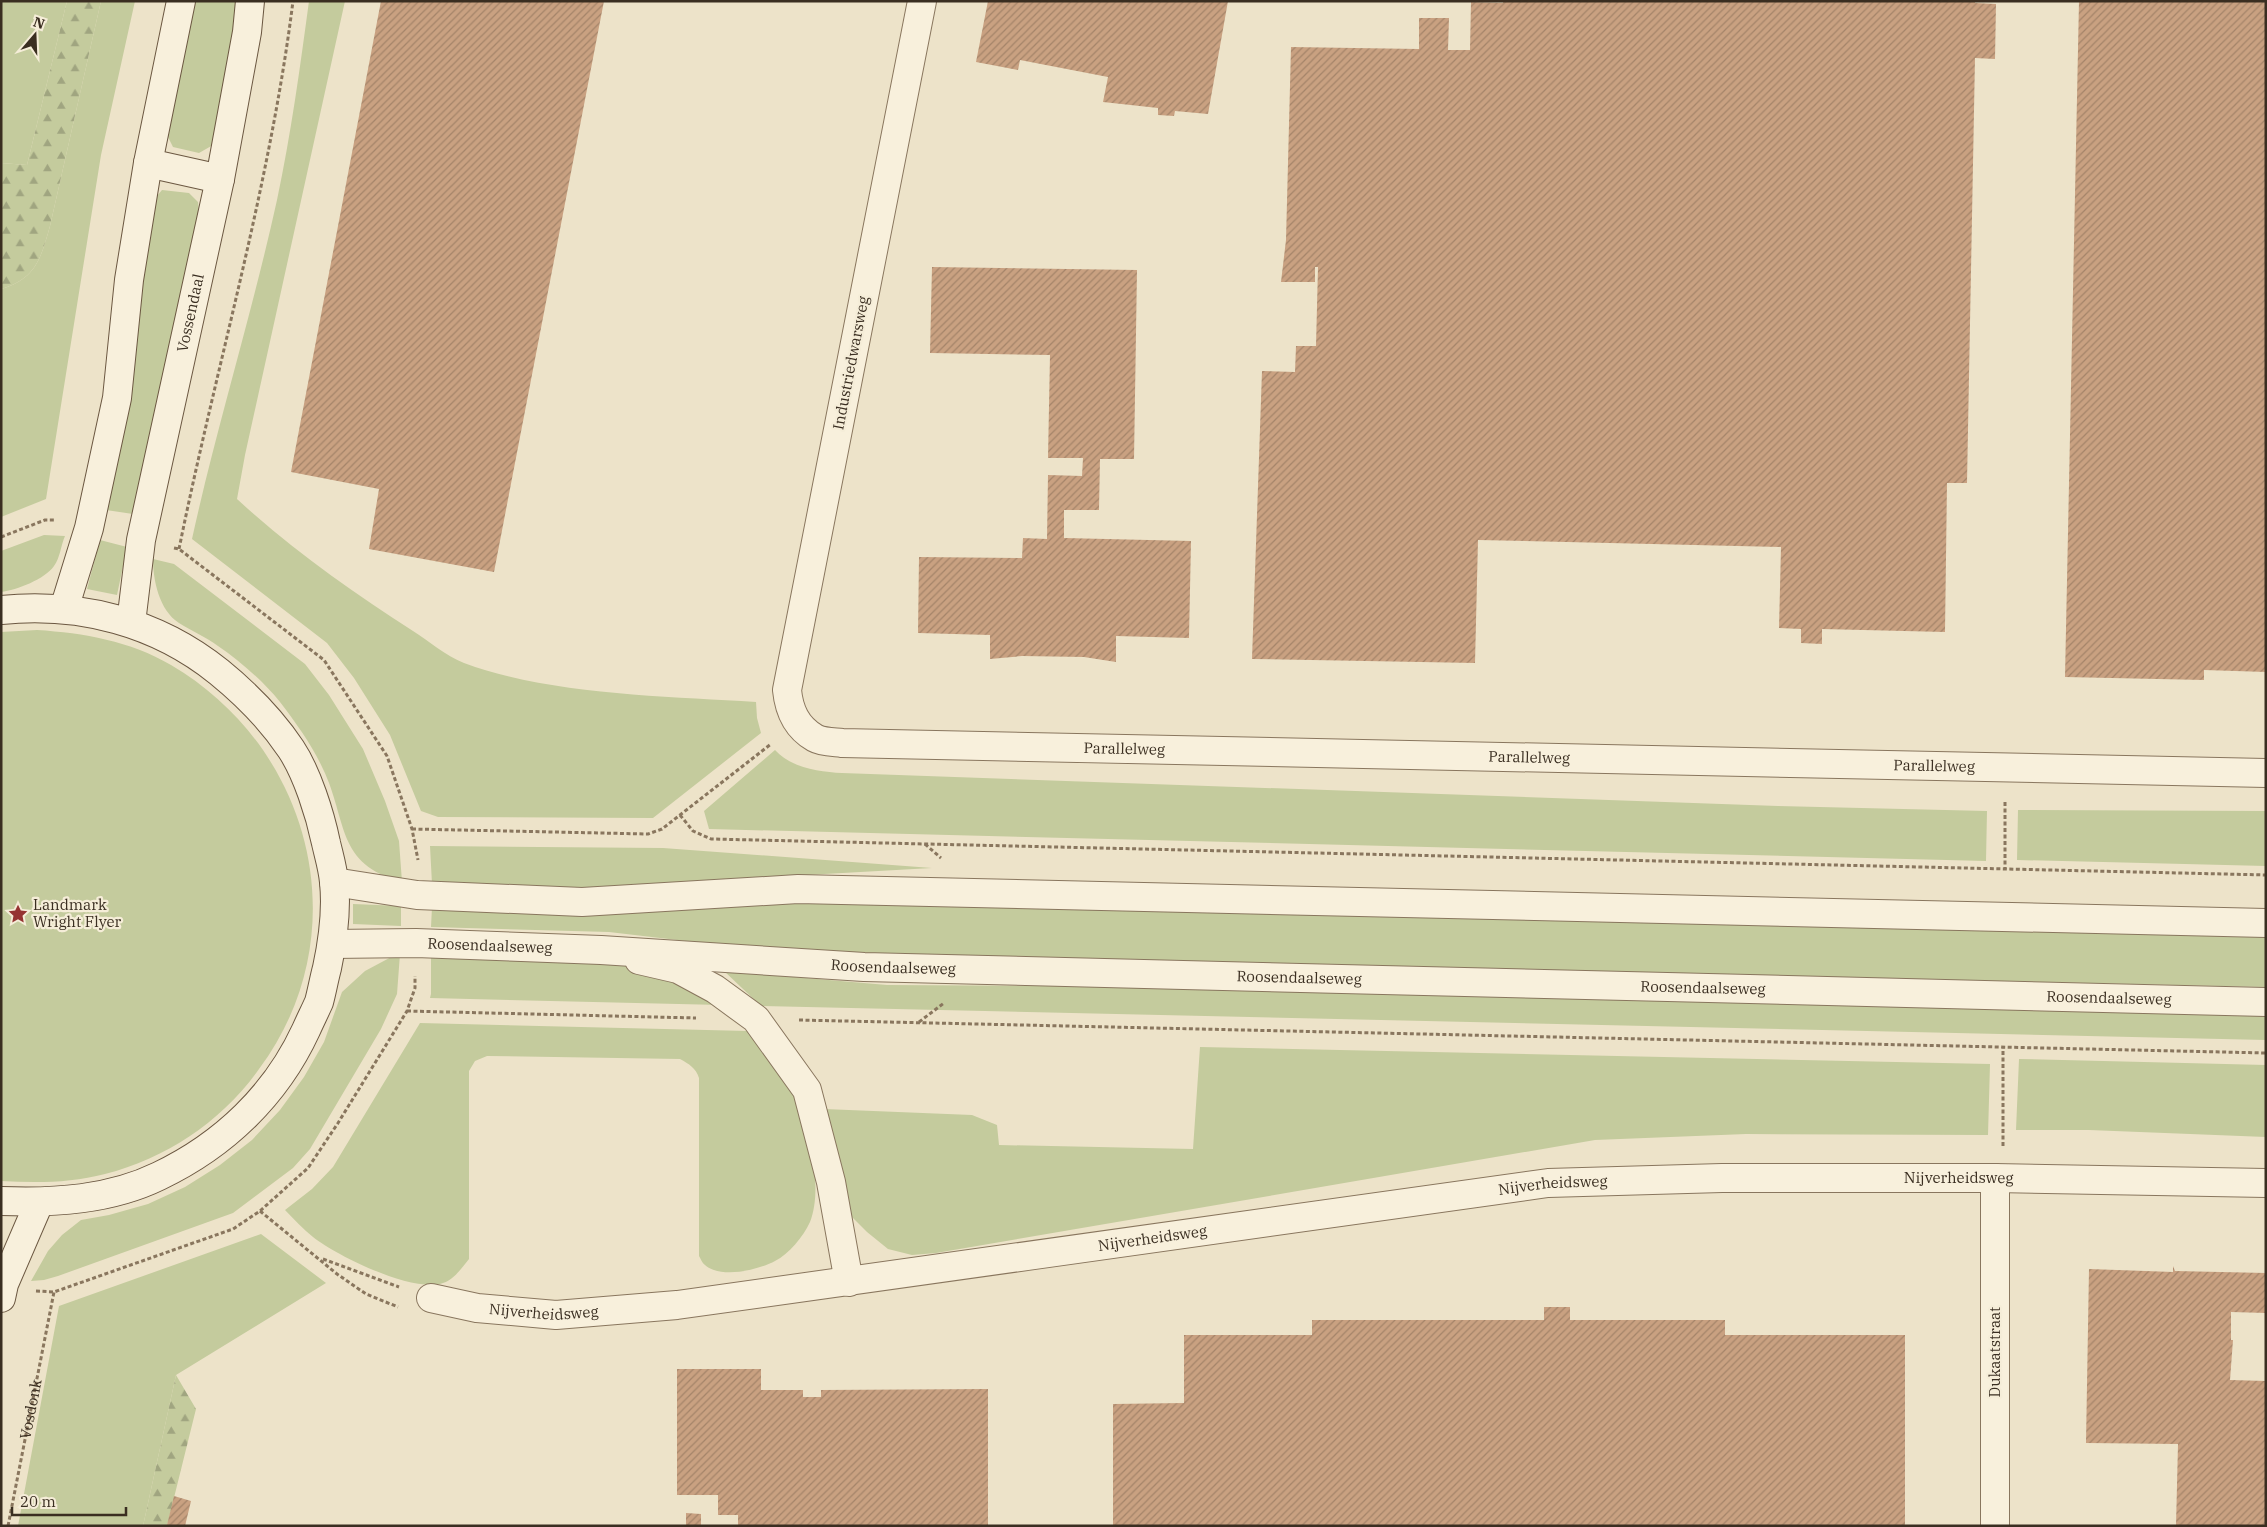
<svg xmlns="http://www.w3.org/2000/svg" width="2267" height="1527" font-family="'IBM Plex Serif',serif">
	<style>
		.green { fill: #c4cb9d }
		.forest { fill: url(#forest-firs) }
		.building { fill: url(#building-hatch) }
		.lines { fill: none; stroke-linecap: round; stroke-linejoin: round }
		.minor-casing { stroke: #89765e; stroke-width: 30 }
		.tertiary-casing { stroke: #89765e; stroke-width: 30 }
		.secondary-casing { stroke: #6b5741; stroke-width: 30 }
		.path { stroke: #89765e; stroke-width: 3; stroke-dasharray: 4 2.5; stroke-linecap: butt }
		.minor { stroke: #f8f0dc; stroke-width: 28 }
		.tertiary { stroke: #f8f0dc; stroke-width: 28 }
		.secondary { stroke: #f8f0dc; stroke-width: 28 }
		.labels { text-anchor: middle; stroke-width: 4.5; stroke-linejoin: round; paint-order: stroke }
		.street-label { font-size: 15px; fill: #3a2e21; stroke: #f5edd8 }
		.poi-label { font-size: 15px; fill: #3a2e21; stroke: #f5edd8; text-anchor: start }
	</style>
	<defs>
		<pattern id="forest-firs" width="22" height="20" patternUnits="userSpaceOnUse" patternTransform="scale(1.25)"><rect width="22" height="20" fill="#c4cb9d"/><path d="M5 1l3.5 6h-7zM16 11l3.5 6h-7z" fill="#a0a580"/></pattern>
		<pattern id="building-hatch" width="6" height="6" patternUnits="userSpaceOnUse" patternTransform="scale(1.25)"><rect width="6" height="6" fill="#c9a181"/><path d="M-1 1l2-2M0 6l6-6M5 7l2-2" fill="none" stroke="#a48469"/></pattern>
	</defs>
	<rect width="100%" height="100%" fill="#ede3c9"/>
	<path class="green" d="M1 1H67L27 165 1 163Z
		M101 1H135L101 155 46 499 1 517V289C36 279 41 258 50 226Z
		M193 1H238L213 145 199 153 173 147 165 131Z
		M309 1H345L245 455 237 499C291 549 351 591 413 631 429 641 446 656 464 663 551 695 664 696 756 702L757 718 761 733 653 818 438 817 421 811 390 735 354 678 327 643 192 539C217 425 252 314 277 200 291 134 300 68 309 1Z
		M162 190 189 193 198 202 199 211 133 514 106 510 152 202Z
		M44 535 65 536C61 545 60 558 54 566 45 579 17 590 1 592V551Z
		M100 540 127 547 117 595 87 589Z
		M153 559 174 564 305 664 329 695 363 749 385 801 399 841 402 882C335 864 348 821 323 769 312 745 296 723 280 702 263 681 240 661 218 646 206 637 192 631 179 623 159 610 153 580 153 559Z
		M37 630C84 633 130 641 171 665 314 749 359 935 259 1069 222 1121 167 1158 105 1174 71 1183 36 1183 1 1181V632Z
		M775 750C791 768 820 772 842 773L1778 806 1987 811 1986 861 709 829 704 811Z
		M2018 810 2266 811V866L2017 860Z
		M430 846 663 848 932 868 538 890 432 884Z
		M826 900 2266 932V987L874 956 737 947 609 932 431 927 432 907Z
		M353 904 401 906V926L353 924Z
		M431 952 617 961 675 978 721 1005 430 998 431 994Z
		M400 954 397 994 381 1029 310 1149 293 1168 233 1213 58 1276 44 1280 31 1281 48 1251 62 1235 81 1220 109 1215 148 1204 185 1187 220 1165 252 1140 280 1110 304 1077 324 1042 342 992 365 971 395 955Z
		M724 971 887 985 1068 986 2266 1013V1040L761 1006Z
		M420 1023 748 1031C759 1043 773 1055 781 1068 804 1103 826 1182 810 1222 803 1237 789 1254 775 1261 759 1270 720 1279 705 1265 702 1263 701 1259 699 1256V1078C696 1068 689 1064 680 1059L487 1056 475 1061 469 1071V1259C461 1269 453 1281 440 1284 409 1291 337 1256 313 1237 303 1229 294 1219 285 1210L312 1189 333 1167Z
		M1200 1047 1990 1064 1988 1135 1746 1134 1595 1140 936 1253 912 1255 888 1249 867 1232 851 1216 824 1109 972 1115 997 1125 999 1145 1193 1149Z
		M2019 1059 2266 1065V1137L2089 1130H2016Z
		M261 1234 326 1283 176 1375 143 1526H18L59 1306Z"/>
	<path class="forest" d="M67 1H101L50 226C41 258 36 279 1 289V163L27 165Z
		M176 1375 196 1409 167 1526H143Z"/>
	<path class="building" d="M381 1H604L494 572 369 549 379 489 291 472Z
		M988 1H1228L1208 114 1175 111 1174 116 1158 115V108L1103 102 1108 77 1020 60 1018 70 976 62Z
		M1503 1H1975V3L1996 4 1995 59 1975 58 1967 483H1947L1945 632 1822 629V644L1801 643V629L1779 628 1781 547 1478 540 1475 663 1252 659 1262 371 1295 372 1296 346H1316L1318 267H1315V282H1281L1286 240 1291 47 1419 49V18H1449L1448 50H1470L1471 2 1503 3Z
		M2079 1H2266V672L2204 670V680L2065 677Z
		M932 267 1137 270 1134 459H1100L1099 510H1064V538L1191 541 1189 638 1116 636V662L1084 657 1022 656 990 659V635L918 633 919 557 1022 558 1023 538 1047 539 1048 475 1082 476 1083 458H1048L1050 355 930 353Z
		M2173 1266 2175 1271 2266 1273V1313L2231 1312V1340H2233L2230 1380 2266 1381V1526H2176L2178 1444 2086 1443 2089 1269 2173 1272Z
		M1544 1307H1570V1320H1725V1335H1905V1526H1113V1404L1184 1403V1335H1312V1320H1544Z
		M677 1369H761V1390H803V1397H821V1390L988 1389V1526H738V1515H718V1495H677Z
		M174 1496 191 1501 185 1526 167 1525Z
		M686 1513 701 1514V1526H686Z"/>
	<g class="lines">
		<defs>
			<g id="minor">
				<path id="s2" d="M922 1 787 690C789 710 796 727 815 738 822 742 834 742 842 743L2266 773"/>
				<path d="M639 960 678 969 715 989 756 1019 807 1090 831 1182 849 1282"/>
				<path d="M1995 1178V1526"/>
				<path id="s3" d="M431 1298 477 1308 556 1315 677 1305 1548 1183 1722 1178H1995L2266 1183"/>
			</g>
			<g id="tertiary">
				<path d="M334 882 417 895 582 902 798 889 2266 923"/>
				<path id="s4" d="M332 944 416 943 601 950 864 967 2266 1002"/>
			</g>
			<g id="secondary">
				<path d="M148 163 220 179"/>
				<path d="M64 609 89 528 117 398 129 280 148 163 181 1"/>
				<path d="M1 610C80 602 157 622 219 672 246 694 271 719 291 749 307 773 320 814 326 843 329 856 333 869 334 882 337 911 333 940 327 968 324 979 322 991 319 1002 315 1011 310 1021 306 1030 276 1095 224 1145 159 1176 110 1200 54 1203 1 1201"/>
				<path id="s5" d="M131 623 141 540 220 179 247 32 250 1"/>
				<path d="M1 1298 4 1284 39 1203"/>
			</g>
		</defs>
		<use href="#minor" class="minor-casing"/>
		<use href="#tertiary" class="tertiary-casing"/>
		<use href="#secondary" class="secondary-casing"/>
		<g class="path">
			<path d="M1 537 45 520H56"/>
			<path d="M174 548 179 549 324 660 387 756 412 829 418 860"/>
			<path d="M179 549C216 366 270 186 293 1"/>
			<path d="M2005 802V869"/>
			<path d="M680 815 693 831 711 839 2266 875"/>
			<path d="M412 829 648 834 662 829 771 744"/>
			<path d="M925 844 941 858"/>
			<path d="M407 1011 696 1018"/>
			<path d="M799 1020 2266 1053"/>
			<path d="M919 1022 944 1003"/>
			<path d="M2003 1146V1047"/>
			<path d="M260 1211 337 1274 366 1294 398 1307"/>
			<path d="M323 1259 399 1287"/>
			<path d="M36 1291 54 1292 233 1229 260 1211 308 1168 338 1123 407 1011 415 988V976"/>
			<path id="s1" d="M8 1526 54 1292"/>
		</g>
		<use href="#minor" class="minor"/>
		<use href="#tertiary" class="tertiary"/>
		<use href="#secondary" class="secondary"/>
	</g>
	<defs>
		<symbol id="sight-bare" viewBox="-9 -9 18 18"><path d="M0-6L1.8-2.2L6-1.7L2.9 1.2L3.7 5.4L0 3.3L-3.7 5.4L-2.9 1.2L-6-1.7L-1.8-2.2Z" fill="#953331" stroke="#f5edd8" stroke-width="2.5" paint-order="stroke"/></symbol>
	</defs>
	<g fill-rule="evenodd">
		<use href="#sight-bare" x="4" y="900" width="28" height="28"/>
	</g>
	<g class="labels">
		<g class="street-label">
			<text dy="5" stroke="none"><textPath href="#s5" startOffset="316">Vossendaal</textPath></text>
			<text transform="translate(851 363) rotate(-79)" y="5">Industriedwarsweg</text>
			<text dy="5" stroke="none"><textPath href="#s2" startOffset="1070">Parallelweg</textPath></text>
			<text dy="5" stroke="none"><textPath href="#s2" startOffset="1475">Parallelweg</textPath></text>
			<text dy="5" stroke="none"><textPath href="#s2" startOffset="1880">Parallelweg</textPath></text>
			<text dy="5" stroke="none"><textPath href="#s4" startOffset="158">Roosendaalseweg</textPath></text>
			<text dy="5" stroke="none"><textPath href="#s4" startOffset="562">Roosendaalseweg</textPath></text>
			<text dy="5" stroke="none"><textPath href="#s4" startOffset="968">Roosendaalseweg</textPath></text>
			<text dy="5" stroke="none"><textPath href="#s4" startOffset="1372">Roosendaalseweg</textPath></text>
			<text dy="5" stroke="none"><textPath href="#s4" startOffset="1778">Roosendaalseweg</textPath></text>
			<text dy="5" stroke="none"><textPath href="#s3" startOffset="1538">Nijverheidsweg</textPath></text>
			<text dy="5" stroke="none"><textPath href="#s3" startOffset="1132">Nijverheidsweg</textPath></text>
			<text dy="5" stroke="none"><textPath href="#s3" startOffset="728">Nijverheidsweg</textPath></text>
			<text dy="5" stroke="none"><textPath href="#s3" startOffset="114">Nijverheidsweg</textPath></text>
			<text transform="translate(1995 1352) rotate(-90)" y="5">Dukaatstraat</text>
			<text dy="5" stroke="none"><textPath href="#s1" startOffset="119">Vosdonk</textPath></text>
		</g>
		<g class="poi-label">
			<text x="33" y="910">Landmark<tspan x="33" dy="17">Wright Flyer</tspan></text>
		</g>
	</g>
	<rect width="2267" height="1527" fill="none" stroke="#3a2e21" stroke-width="5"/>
	<g transform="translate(35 35) rotate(19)" stroke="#f5edd8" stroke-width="4" paint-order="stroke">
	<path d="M0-4L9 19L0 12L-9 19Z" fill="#3a2e21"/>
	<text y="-8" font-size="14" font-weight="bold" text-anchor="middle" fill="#3a2e21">N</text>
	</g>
	<path d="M12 1507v8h114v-8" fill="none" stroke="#3a2e21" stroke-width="2.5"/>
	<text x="20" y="1507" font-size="15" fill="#3a2e21" stroke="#f5edd8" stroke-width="4" paint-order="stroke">20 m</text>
</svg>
